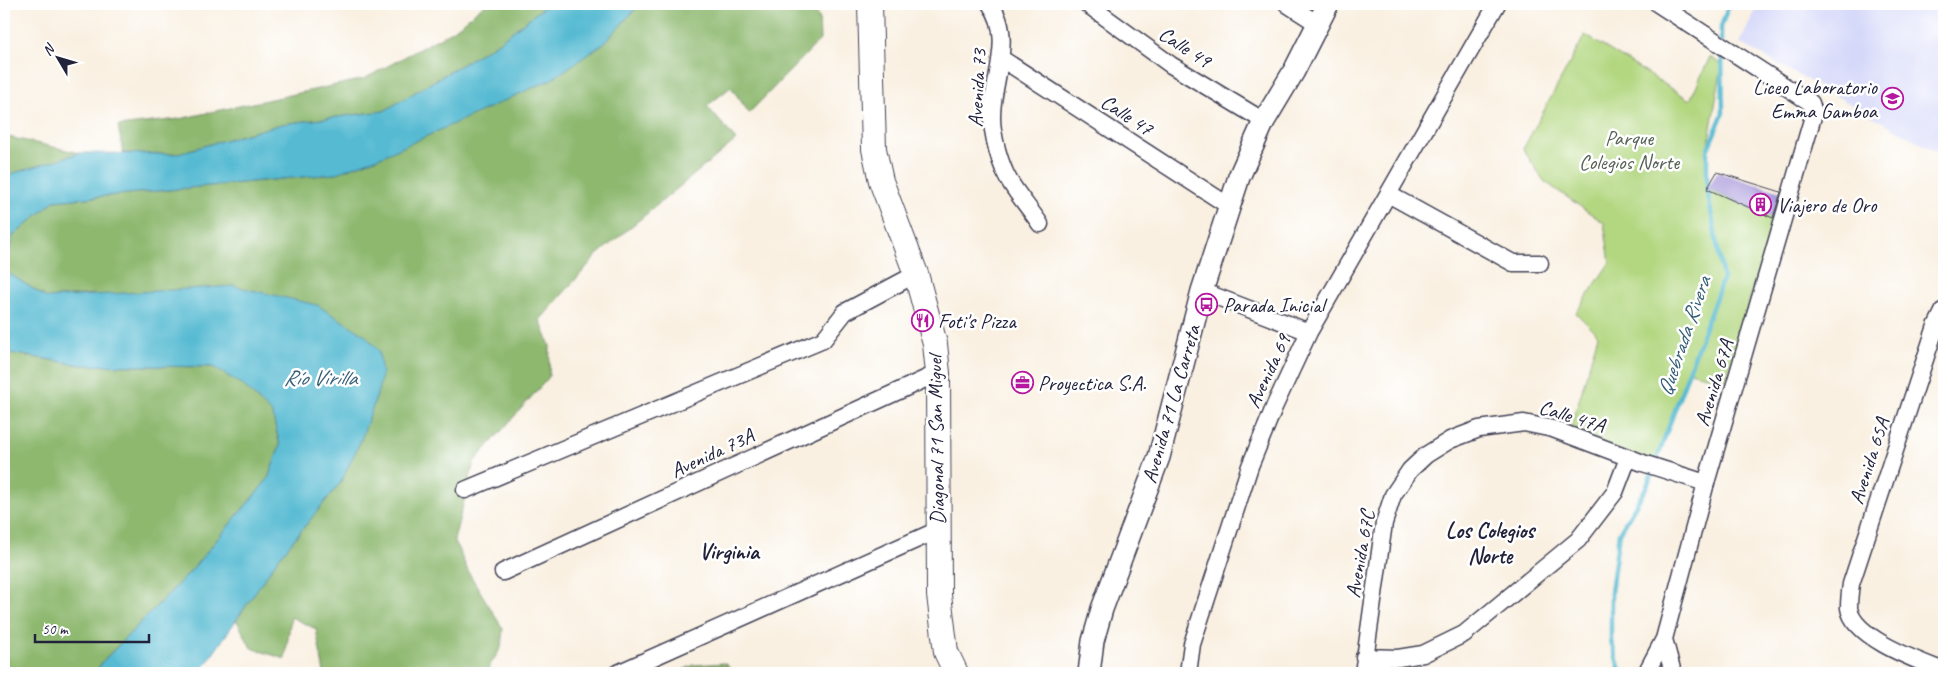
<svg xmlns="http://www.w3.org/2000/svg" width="1948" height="677" font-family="Caveat,sans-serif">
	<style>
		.built { fill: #d5d8f9 }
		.green { fill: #b2d780; stroke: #6a7c5e }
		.forest { fill: #8db86e; stroke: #586d54 }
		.water { fill: #54bad2; stroke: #3b6e86 }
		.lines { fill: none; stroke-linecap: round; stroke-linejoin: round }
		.stream { stroke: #54bad2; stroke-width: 4.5 }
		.building { fill: #a899db }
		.minor-casing { stroke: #424154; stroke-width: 19 }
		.tertiary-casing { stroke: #424154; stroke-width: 24 }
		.secondary-casing { stroke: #424154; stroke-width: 26 }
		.minor { stroke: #fff; stroke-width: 16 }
		.tertiary { stroke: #fff; stroke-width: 21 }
		.secondary { stroke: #fff; stroke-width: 24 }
		.labels { text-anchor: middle; stroke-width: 5; stroke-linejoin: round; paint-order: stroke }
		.street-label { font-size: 21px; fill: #22223b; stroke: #fff }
		.poi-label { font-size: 21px; fill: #22223b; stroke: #fff; text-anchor: start }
		.park-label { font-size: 21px; fill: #546153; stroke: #fff }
		.water-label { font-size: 22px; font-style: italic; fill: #365f77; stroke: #fff }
		.neighbourhood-label { font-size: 22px; font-weight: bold; fill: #22223b; stroke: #fff }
	</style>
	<rect width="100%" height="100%" fill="#fff"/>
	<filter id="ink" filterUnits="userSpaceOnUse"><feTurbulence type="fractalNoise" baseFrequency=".02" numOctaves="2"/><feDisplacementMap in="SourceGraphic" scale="10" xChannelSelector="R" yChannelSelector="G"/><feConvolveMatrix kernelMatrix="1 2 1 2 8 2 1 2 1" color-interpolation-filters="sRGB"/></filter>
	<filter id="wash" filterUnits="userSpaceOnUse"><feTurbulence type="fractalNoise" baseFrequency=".0096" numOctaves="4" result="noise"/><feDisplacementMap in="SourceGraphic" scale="20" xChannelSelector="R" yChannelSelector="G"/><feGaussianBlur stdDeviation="1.12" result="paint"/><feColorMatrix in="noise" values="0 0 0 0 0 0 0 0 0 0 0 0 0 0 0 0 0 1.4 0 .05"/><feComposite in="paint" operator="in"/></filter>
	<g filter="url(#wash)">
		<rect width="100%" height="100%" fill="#f9f0e1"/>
		<path class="built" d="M1758 4H1944V156L1740 43Z"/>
		<path class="green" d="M1585 35 1690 100 1710 57 1722 65 1707 151V189L1774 218 1726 381 1690 372 1656 463 1569 435 1598 335 1576 313 1610 262 1604 223 1544 181 1523 149Z"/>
		<path class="forest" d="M485 4H548L496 44 384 111 282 124 175 154 123 153 118 126 179 119 364 79 454 30Z
			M640 4H805L819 17 820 40 749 113 731 87 707 106 736 140 598 254 540 320 550 346 549 377 474 462 454 540 469 573 503 629 501 648 490 665 488 673H447L439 666 431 673H324L316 629 291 617 285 659 251 648 236 619 278 559 341 482 360 440 377 395 94 294 47 298 5 271 12 237 54 201 334 174 383 156 603 44Z
			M4 136 80 153 4 176Z
			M4 352 81 365 213 367 243 385 272 413 280 445 268 479 188 574 102 662 96 673H4Z
			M725 663 734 673H676L694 665Z"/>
		<path class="water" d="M548 4H640L603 44 552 79 383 156 334 174 54 201 12 237 5 271 47 298 234 286 317 305 365 335 379 351 382 375 377 395 361 440 341 482 278 559 200 673H96L102 662 188 574 268 479 280 445 272 413 243 385 213 367 81 365 4 352V176L80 153 175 154 282 124 384 111 496 44Z"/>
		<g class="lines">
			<path class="stream" d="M1721 41V27L1729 4
				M1620 670 1611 641V592L1619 533 1647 486 1723 278 1707 189V151L1723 113 1722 49"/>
		</g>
		<g id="blocks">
			<path class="building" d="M1717 172 1781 192 1773 218 1707 189Z"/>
		</g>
	</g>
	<g filter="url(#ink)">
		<use href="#blocks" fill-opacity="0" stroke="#424154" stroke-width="1"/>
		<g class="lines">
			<defs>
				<path id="minor" d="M990 4C1018 41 986 89 993 130 995 143 999 158 1004 170 1010 187 1030 208 1040 224
					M1087 4 1171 65 1264 121
					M1287 4 1318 24
					M1002 59 1229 206
					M1388 194 1513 263H1540
					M1202 291 1309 332
					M1944 310 1936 326 1851 584C1850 591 1849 600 1849 608 1853 638 1919 661 1944 671
					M465 490 823 340 845 312 916 274
					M503 572 938 373
					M1664 639 1673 673
					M1364 657 1398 658 1423 654 1464 634 1578 540 1615 492 1628 458
					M618 673 938 530
					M1188 673 1192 644 1250 466 1275 405 1309 332 1497 4
					M1363 673 1384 523 1393 495 1410 470 1426 455 1450 440 1479 429 1524 423 1553 429 1643 463 1706 483
					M1646 673 1664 639 1706 483 1814 113 1811 103 1658 4"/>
				<path id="tertiary" d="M1089 673 1093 641 1102 609 1159 457 1202 291 1239 177 1264 121 1294 71 1328 4"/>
				<path id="secondary" d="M870 4 874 149 881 181 916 274 935 344 938 373 939 595 946 652 956 673"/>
			</defs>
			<use href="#minor" class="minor-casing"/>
			<use href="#tertiary" class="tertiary-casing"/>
			<use href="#secondary" class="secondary-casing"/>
			<use href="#minor" class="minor"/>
			<use href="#tertiary" class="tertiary"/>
			<use href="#secondary" class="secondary"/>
		</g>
	</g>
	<defs>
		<symbol id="school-ring" viewBox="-11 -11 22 22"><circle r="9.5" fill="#fff" stroke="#b5179e" stroke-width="1.5"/><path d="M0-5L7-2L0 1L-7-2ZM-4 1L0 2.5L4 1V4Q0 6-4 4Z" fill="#b5179e"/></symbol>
		<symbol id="building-ring" viewBox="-11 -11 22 22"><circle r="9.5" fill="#fff" stroke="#b5179e" stroke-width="1.5"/><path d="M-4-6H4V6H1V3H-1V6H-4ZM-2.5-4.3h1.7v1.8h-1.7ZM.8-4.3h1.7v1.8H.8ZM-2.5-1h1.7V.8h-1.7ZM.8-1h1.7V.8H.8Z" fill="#b5179e"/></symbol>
		<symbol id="bus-ring" viewBox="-11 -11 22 22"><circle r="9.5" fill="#fff" stroke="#b5179e" stroke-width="1.5"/><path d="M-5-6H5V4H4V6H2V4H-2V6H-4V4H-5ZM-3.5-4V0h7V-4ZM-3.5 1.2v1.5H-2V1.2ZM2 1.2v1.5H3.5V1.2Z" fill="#b5179e"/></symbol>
		<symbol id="restaurant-ring" viewBox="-11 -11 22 22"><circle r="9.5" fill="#fff" stroke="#b5179e" stroke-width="1.5"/><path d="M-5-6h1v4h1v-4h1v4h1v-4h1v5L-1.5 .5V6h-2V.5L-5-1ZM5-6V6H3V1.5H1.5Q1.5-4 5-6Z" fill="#b5179e"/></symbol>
		<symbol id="office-ring" viewBox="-11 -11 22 22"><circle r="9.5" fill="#fff" stroke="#b5179e" stroke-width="1.5"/><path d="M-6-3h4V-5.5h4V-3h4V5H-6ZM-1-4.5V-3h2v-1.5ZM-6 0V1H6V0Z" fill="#b5179e"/></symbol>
	</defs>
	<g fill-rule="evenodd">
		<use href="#school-ring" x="1880" y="86" width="25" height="25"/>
		<use href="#building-ring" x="1748" y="192" width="25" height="25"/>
		<use href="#bus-ring" x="1194" y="292" width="25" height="25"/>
		<use href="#restaurant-ring" x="910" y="308" width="25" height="25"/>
		<use href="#office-ring" x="1010" y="370" width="25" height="25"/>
	</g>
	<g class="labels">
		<g class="street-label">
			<text transform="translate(1185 47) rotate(33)" y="7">Calle 49</text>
			<text transform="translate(977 88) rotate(-87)" y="7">Avenida 73</text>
			<text transform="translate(1127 115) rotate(33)" y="7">Calle 47</text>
			<text transform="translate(1268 371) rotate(-65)" y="7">Avenida 69</text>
			<text transform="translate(1714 383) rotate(-73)" y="7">Avenida 67A</text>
			<text transform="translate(1171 404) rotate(-74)" y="7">Avenida 71 La Carreta</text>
			<text transform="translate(1572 416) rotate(17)" y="7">Calle 47A</text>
			<text transform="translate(936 440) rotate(-91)" y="7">Diagonal 71 San Miguel</text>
			<text transform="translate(712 453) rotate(-25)" y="7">Avenida 73A</text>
			<text transform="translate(1869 461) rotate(-72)" y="7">Avenida 65A</text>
			<text transform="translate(1360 554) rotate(-80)" y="7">Avenida 67C</text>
		</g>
		<g class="poi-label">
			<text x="1877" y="94" text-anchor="end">Liceo Laboratorio<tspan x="1877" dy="24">Emma Gamboa</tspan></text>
			<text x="1777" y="212">Viajero de Oro</text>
			<text x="1223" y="312">Parada Inicial</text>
			<text x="938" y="328">Foti's Pizza</text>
			<text x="1038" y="390">Proyectica S.A.</text>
		</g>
		<g class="park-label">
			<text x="1629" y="145">Parque<tspan x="1629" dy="24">Colegios Norte</tspan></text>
		</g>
		<g class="water-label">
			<text transform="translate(1683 336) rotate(-71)" y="8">Quebrada Rivera</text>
			<text x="320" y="385">Río Virilla</text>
		</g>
		<g class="neighbourhood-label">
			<text x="1490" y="538">Los Colegios<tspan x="1490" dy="25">Norte</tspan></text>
			<text x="729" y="559">Virginia</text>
		</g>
	</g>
	<rect width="1948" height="677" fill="none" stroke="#fff" stroke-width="20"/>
	<g transform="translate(58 58) rotate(308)" stroke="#ffffff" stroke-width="4" paint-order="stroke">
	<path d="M0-4L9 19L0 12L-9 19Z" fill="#22223b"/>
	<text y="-8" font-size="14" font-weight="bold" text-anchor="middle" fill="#22223b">N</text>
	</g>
	<path d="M35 634v8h114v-8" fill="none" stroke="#22223b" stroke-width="2.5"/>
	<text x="42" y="634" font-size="15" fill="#22223b" stroke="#ffffff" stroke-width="4" paint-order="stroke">50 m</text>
</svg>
